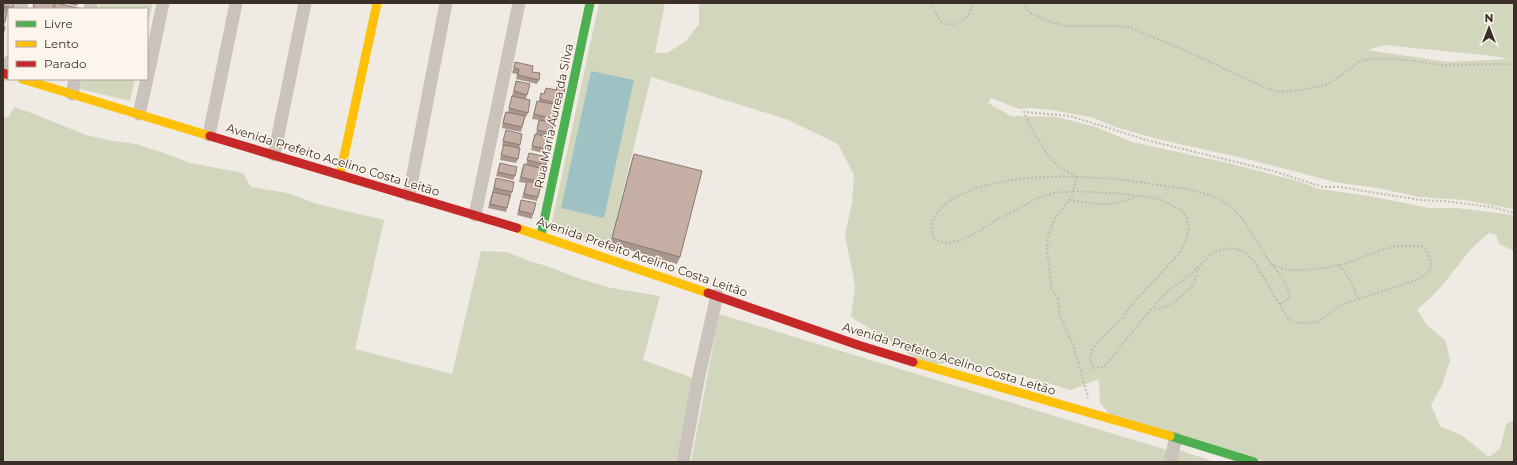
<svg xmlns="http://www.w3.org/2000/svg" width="1517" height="465" font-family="Montserrat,sans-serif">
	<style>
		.green { fill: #d1d6bd; fill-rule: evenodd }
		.water { fill: #9ec2c3 }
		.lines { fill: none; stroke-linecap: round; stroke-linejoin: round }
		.path { stroke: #c2bbb5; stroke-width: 2; stroke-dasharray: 2 2; stroke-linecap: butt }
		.street { stroke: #cac3bc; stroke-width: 13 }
		.fast { stroke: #4caf50; stroke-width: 9 }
		.slow { stroke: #ffc107; stroke-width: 9 }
		.jam { stroke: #c62828; stroke-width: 9 }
		.wall { fill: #a9968d }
		.building { fill: #c5aea4; stroke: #8a7a73 }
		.labels { text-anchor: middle; stroke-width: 3; stroke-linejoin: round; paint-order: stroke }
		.street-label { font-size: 12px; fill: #3b2f29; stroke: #fcf5ec }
	</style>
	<rect width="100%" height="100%" fill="#f0eae4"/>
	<path class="green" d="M100 3H153L147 29V9H98Z
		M599 3H665L655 53H667L686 41 699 24V3H1514V209L1464 200 1420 197 1377 188 1335 182 1251 160 1158 139 1115 127 1094 118 1052 110 1031 108 1019 109 991 98 988 103 1011 116 1057 117 1096 127 1132 142 1228 163 1301 182 1319 189 1369 196 1429 208H1457L1514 215V251L1499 244 1496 235 1489 233C1467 250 1457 268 1440 288 1433 296 1425 302 1417 310L1427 325 1446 341 1450 361 1442 385 1431 405 1440 426 1461 435 1489 457 1500 449 1506 424 1514 420V462H1266L1112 417 1100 403 1099 379 1071 390 1016 374 964 363 935 364 919 362 903 349 851 317 855 286 845 235 852 203 854 175 838 144 786 119 651 77 610 244 550 231ZM1385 45 1492 56 1508 59 1448 62 1367 50Z
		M82 79H135L130 101 80 89Z
		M14 107 29 112 86 135 113 141 136 144 170 155 190 163 243 173 251 187 288 193 317 204 384 220 355 349 452 374 481 251 507 252 529 261 547 266 578 278 611 288 660 296 643 360 693 378 682 439 676 462H3V118L9 116Z
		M719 314 1167 450 1164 462H691Z
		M1179 450 1215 462H1176Z"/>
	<path class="water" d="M591 71 634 80 604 218 561 208Z"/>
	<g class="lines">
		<path class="path" d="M931 3C935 9 938 21 945 24 953 27 964 20 968 15 971 12 972 7 972 3
			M1023 3 1030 13 1050 22 1067 26H1119L1128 27 1184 50 1266 88 1278 92 1302 90 1325 85 1342 75 1358 62 1371 59H1400L1441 65 1507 64 1514 65
			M1076 176C1071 173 1064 171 1059 167 1047 157 1029 127 1024 112L1070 116 1150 141 1273 171 1323 187H1340L1420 200 1443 201 1492 207 1514 213
			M1077 177C1038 175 969 180 941 208 932 218 929 226 934 239L945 243 959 241 974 234 1001 217 1018 209 1036 199 1054 193 1074 191 1123 194 1159 199 1181 210 1186 216 1189 225 1187 237 1179 254 1131 305 1122 318 1098 342 1092 350 1090 357 1091 364 1093 368 1103 367 1110 361 1119 348 1159 300 1175 285 1188 277 1210 255 1220 250 1233 248 1245 252 1255 262 1277 301 1289 319 1296 323H1310L1319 321 1336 308 1347 303 1416 280 1427 274 1431 266 1430 259 1426 249 1421 246H1397L1382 250 1344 264 1323 268 1303 270H1287L1271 264 1242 218 1230 206 1212 196 1192 190 1118 179 1077 177 1072 196 1055 219 1048 235 1047 251 1052 289 1058 299 1060 316 1074 347 1088 398
			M1069 200C1091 204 1115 207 1134 197
			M1272 264C1279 275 1290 285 1289 299L1279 304
			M1339 265 1351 281 1358 299
			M1150 310 1162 308 1173 303 1193 286 1199 266"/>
		<path class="street" d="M20 9 22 3
			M90 9 92 3
			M6 74 9 62
			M147 79 163 3
			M72 94 75 79
			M139 114 147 79
			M209 135 236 3
			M274 155 305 3
			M409 195 446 3
			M475 215 519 3
			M683 462 698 380 717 295
			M1170 462 1176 438"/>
		<path class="fast" d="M541 235 590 3
			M1170 436 1254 462"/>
		<path class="slow" d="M22 79 210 136
			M340 175 377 3
			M517 228 708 293
			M913 362 1170 436"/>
		<path class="jam" d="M3 73 9 75
			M210 136 517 228
			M708 293 858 345 913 362"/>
	</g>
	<path class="wall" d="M3 3H14L13 9H9V12L3 10Z
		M63 3H78L77 6Z
		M3 11 5 22 4 26 3 35Z
		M515 62 532 72 539 80 537 84 516 79 517 74 512 73Z
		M516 81 527 95 526 99 512 96Z
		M557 87 561 104 560 108H556L552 122 551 133 550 137 536 134 539 120 532 119 537 101H539L541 93 544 94 546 88 555 90Z
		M512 96 528 113 526 117H525L521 132 502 128 504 116 506 112H508Z
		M506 130 520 145 519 148 518 159 516 163 500 160 503 146 502 145Z
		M535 134 548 149 547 154 531 150Z
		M529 153 546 165 540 184 538 197 537 201 522 198 526 183 519 182 522 169 524 164 526 165Z
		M634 154 680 257 677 264 610 244 632 160Z
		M500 163 515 176 513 180 496 176Z
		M496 178 512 192 506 212 488 208Z
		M521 200 533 214 532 219 517 215Z"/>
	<path class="building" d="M3 3H14L13 8 3 6Z
		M34 3H51L54 4 53 9H33Z
		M56 3 78 8V9H54Z
		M3 11 7 12 5 22H3Z
		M3 26 5 27 3 35Z
		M515 62 533 66 532 72 540 73 539 80 518 75 519 69 514 68Z
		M516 81 530 84 527 95 514 91Z
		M557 87 565 89 561 104 540 99 541 93 544 94 546 88 556 90Z
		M512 96 530 100 528 113 509 108Z
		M537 101 557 105 554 119 534 114Z
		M506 112 525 116 522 127 503 123Z
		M539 120 554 123 551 133 537 130Z
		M506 130 522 134 520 145 503 141Z
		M535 134 551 138 548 149 532 146Z
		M504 145 520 148 518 159 501 155Z
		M529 153 547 157 546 165 527 160Z
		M634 154 702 171 680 257 612 238Z
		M500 163 517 167 515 176 498 172Z
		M524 164 544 169 541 182 521 177Z
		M496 178 514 182 512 192 494 188Z
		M527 181 541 185 538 197 524 194Z
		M493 192 510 196 507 208 490 204Z
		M521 200 536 203 533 214 519 211Z"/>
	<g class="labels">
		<g class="street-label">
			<text transform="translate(554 116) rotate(-78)" y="4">Rua Maria Áurea da Silva</text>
			<text transform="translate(333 160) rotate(17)" y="4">Avenida Prefeito Acelino Costa Leitão</text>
			<text transform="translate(642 257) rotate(19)" y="4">Avenida Prefeito Acelino Costa Leitão</text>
			<text transform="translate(949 359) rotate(17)" y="4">Avenida Prefeito Acelino Costa Leitão</text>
		</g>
	</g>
	<rect width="1517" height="465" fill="none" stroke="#3b2f29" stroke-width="8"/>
	<rect x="8" y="8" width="140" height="72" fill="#fcf5ec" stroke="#afa69e"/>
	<rect x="16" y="21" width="20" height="6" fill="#4caf50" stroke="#afa69e"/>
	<text x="44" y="28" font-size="12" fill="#3b2f29">Livre</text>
	<rect x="16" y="41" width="20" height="6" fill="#ffc107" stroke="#afa69e"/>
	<text x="44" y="48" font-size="12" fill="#3b2f29">Lento</text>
	<rect x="16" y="61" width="20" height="6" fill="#c62828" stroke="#afa69e"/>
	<text x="44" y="68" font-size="12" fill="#3b2f29">Parado</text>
	<g transform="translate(1489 28)" stroke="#fcf5ec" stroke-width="3" paint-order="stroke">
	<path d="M0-3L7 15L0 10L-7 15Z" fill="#3b2f29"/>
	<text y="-6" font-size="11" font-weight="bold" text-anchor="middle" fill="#3b2f29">N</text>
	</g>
</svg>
